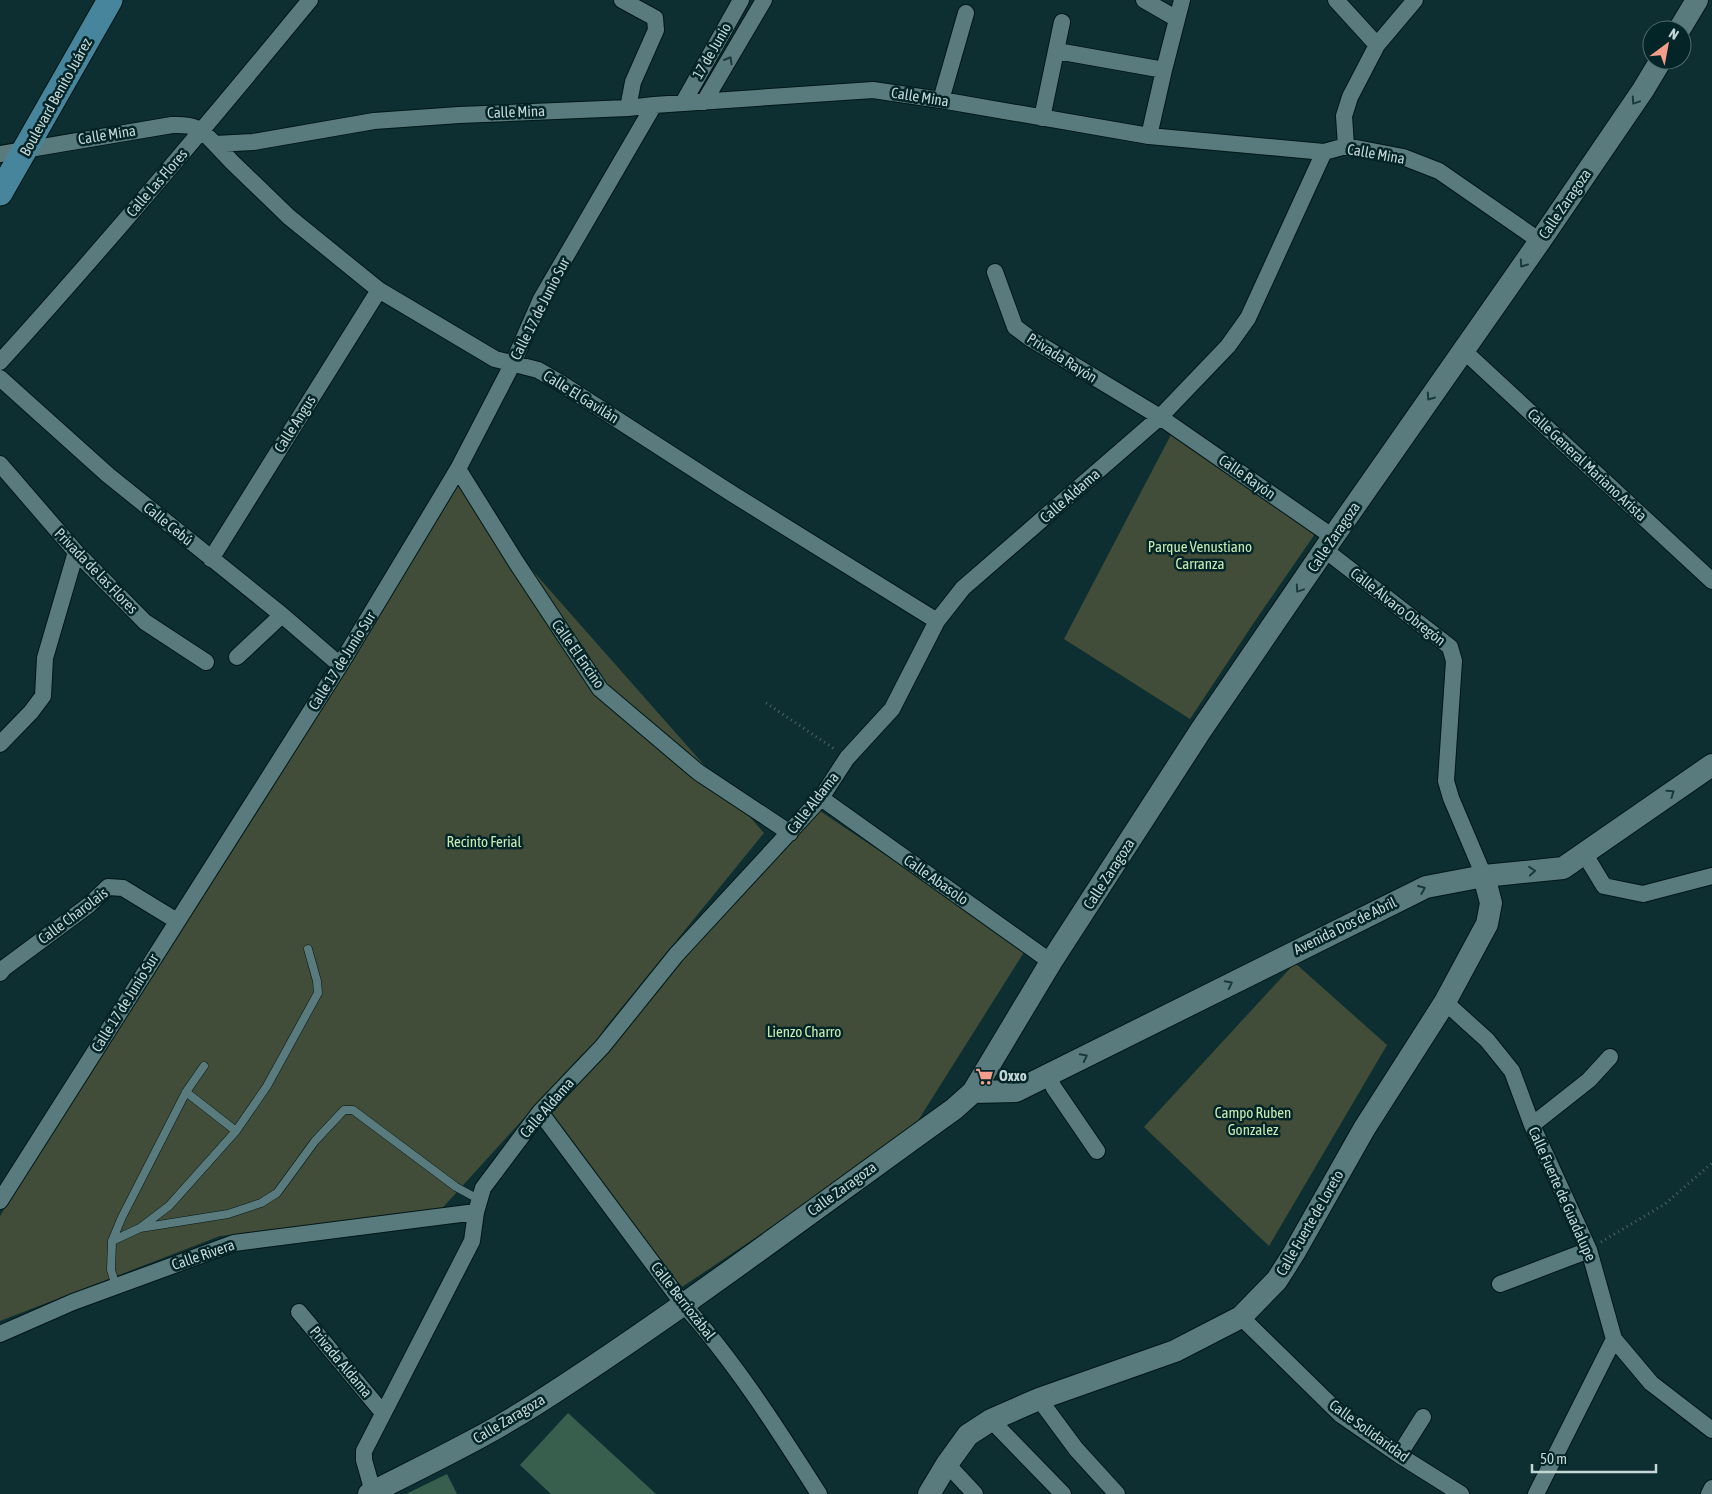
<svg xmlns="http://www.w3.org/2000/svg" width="1712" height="1494" font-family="'Asap Condensed',sans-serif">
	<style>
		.green { fill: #414d39 }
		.building { fill: #385e4e }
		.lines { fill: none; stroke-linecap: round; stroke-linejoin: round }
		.lane-casing { stroke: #001617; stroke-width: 9 }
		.street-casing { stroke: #001617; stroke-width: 18 }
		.secondary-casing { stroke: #001617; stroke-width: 24 }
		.primary-casing { stroke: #001617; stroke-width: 27 }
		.path { stroke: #4a6667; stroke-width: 3; stroke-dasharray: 1 4; stroke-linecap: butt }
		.lane { stroke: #5a7b7d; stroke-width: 8 }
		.street { stroke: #5a7b7d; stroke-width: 16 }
		.secondary { stroke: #5a7b7d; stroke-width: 22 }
		.primary { stroke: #47859d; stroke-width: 25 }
		.oneway { stroke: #193a3c }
		.labels { text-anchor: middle; stroke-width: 5; stroke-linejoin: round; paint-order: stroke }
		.street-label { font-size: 15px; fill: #c4d6d6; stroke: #032527 }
		.park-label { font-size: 15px; fill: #c9eab2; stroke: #032527 }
		.poi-label { font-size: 15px; font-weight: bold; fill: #c4d6d6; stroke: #032527; text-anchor: start }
	</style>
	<rect width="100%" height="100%" fill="#0e2f31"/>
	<path class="green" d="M1174 429 1317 531 1255 621 1190 719 1064 639Z
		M458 486 764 833 601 1033 820 811 1026 949 909 1135 682 1287 535 1113 585 1051 436 1215 220 1236 0 1321V1216Z
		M1295 963 1387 1045 1269 1246 1144 1127Z"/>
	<path class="building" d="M568 1413 656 1494H551L520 1465Z
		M447 1474 457 1494H406Z"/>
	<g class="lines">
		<defs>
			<path id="lane" d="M186 1092 236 1131 267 1086 318 993 317 981 308 949
				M140 1228 228 1214 261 1203 277 1193 315 1141 344 1110H353L456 1187 480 1200
				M112 1241 140 1228 169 1206 236 1131
				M116 1286 111 1270 112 1241 122 1217 186 1092 204 1066"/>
			<path id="street" d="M622 0 655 18 656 30 633 82 628 108
				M1144 0 1177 19
				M1336 0 1377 45
				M1057 51 1164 70
				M941 100 966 13
				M704 102 764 0
				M683 103 741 0
				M1042 118 1062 22
				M1149 136 1164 70 1182 0
				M215 144 232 162 289 217 379 290 495 359 538 370 559 382 731 493 937 621
				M1346 146 1344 116 1350 97 1377 45 1415 0
				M0 154 172 125C195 124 200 128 215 144L253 142 374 121 459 115 628 108 654 105 873 90 941 100 1149 136 1324 152 1346 146 1403 157 1439 171 1540 241
				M995 272 1015 327 1031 339 1160 417 1333 537
				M1463 350 1712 581
				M0 362C107 244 209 123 310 0
				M0 378 108 475 282 615 340 665
				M0 464 76 552 145 622 206 662
				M458 469 516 562 600 689 698 772 790 833
				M1325 550 1450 647 1454 661 1446 781 1451 798 1484 876
				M211 559 379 290
				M237 657 282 615
				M0 744 31 712 43 696 45 658 76 552
				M821 798 1051 962
				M1584 853 1604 886 1643 894 1712 876
				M0 973 4 968 89 905 108 887 123 888 177 921
				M1445 1002 1487 1040 1512 1071 1532 1125 1589 1250 1614 1339 1651 1383 1712 1430
				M1048 1075 1054 1088 1097 1151
				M540 1112 683 1304C735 1362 777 1428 819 1494
				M1532 1125 1589 1080 1610 1057
				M0 1201 340 665 458 469 513 363 541 299 654 105
				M1500 1284 1589 1250
				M299 1312 383 1413
				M1241 1317 1341 1415 1399 1455 1461 1494
				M0 1334 73 1302 234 1243 476 1212
				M1039 1399 1076 1449 1117 1494
				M991 1420 1063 1494
				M1399 1455 1423 1417
				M947 1464 975 1494
				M373 1492 364 1460V1451L472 1241 476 1212 483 1188 540 1112 602 1047 676 955 821 798 847 758 892 709 937 621 963 588 1160 417 1228 346 1248 318 1324 152
				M1536 1494 1614 1339
				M1709 1494 1712 1488"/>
			<path id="secondary" d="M1679 30 1697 0
				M973 1092 1016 1091 1426 887 1484 876 1563 868 1712 765
				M369 1494C425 1465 483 1438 536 1404 679 1312 816 1208 954 1109L973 1092 1051 962 1201 730 1333 537 1540 241 1643 90 1661 60
				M929 1494 947 1464 968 1435 991 1420 1039 1399 1175 1351 1241 1317 1277 1280 1294 1253 1364 1129 1445 1002 1487 924 1491 903 1484 876"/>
			<path id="primary" d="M0 193 110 0"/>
		</defs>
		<use href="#lane" class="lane-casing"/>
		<use href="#street" class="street-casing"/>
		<use href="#secondary" class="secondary-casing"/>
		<use href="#primary" class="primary-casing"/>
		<path class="path" d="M766 703 836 750
			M1601 1242 1665 1204 1712 1163"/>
		<use href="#lane" class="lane"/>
		<use href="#street" class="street"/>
		<use href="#secondary" class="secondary"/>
		<use href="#primary" class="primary"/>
	</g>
	<defs><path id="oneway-chevron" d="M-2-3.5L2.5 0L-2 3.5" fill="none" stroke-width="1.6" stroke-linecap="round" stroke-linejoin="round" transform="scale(1.25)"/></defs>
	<g class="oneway">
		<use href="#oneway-chevron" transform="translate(729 60) rotate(-60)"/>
		<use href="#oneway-chevron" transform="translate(1635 101) rotate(124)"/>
		<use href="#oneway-chevron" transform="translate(1523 264) rotate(125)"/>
		<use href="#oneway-chevron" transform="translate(1430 397) rotate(125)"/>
		<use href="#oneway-chevron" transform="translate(1299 589) rotate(124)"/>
		<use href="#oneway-chevron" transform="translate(1671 793) rotate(-35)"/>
		<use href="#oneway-chevron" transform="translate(1532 871) rotate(-5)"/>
		<use href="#oneway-chevron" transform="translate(1422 889) rotate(-23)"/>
		<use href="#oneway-chevron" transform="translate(1229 984) rotate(-27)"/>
		<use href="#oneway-chevron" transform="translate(1084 1057) rotate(-27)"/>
	</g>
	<defs>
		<symbol id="supermarket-bare" viewBox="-9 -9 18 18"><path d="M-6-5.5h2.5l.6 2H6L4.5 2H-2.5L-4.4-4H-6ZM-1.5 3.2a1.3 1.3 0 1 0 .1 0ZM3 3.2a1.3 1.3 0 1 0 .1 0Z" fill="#f49d8b" stroke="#032527" stroke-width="2.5" paint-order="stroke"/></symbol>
	</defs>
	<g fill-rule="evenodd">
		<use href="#supermarket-bare" x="972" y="1064" width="25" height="25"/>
	</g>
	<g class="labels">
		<g class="street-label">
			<text transform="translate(712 51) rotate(-60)" y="5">17 de Junio</text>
			<text transform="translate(56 97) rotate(-61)" y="5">Boulevard Benito Juárez</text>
			<text transform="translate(920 97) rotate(9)" y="5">Calle Mina</text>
			<text transform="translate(516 112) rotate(-2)" y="5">Calle Mina</text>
			<text transform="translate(107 135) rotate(-9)" y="5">Calle Mina</text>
			<text transform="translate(1376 154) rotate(10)" y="5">Calle Mina</text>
			<text transform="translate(157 183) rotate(-49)" y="5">Calle Las Flores</text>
			<text transform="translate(1565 204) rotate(-56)" y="5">Calle Zaragoza</text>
			<text transform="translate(540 309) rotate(-63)" y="5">Calle 17 de Junio Sur</text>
			<text transform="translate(1062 358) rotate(32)" y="5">Privada Rayón</text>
			<text transform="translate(581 397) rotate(32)" y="5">Calle El Gavilán</text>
			<text transform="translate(295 424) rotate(-58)" y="5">Calle Angus</text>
			<text transform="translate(1587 465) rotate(43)" y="5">Calle General Mariano Arista</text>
			<text transform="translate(1247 477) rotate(35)" y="5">Calle Rayón</text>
			<text transform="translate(1070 496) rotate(-41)" y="5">Calle Aldama</text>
			<text transform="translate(168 524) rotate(39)" y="5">Calle Cebú</text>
			<text transform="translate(1334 537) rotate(-56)" y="5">Calle Zaragoza</text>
			<text transform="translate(96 571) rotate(46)" y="5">Privada de las Flores</text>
			<text transform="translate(1398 607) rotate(38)" y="5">Calle Álvaro Obregón</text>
			<text transform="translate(578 654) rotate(55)" y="5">Calle El Encino</text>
			<text transform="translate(342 661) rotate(-58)" y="5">Calle 17 de Junio Sur</text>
			<text transform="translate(813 803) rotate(-52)" y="5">Calle Aldama</text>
			<text transform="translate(1109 874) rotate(-57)" y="5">Calle Zaragoza</text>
			<text transform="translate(936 880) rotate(35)" y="5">Calle Abasolo</text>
			<text transform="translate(73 916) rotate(-37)" y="5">Calle Charolais</text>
			<text transform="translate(1345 926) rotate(-26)" y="5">Avenida Dos de Abril</text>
			<text transform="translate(125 1003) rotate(-58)" y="5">Calle 17 de Junio Sur</text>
			<text transform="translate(547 1108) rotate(-49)" y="5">Calle Aldama</text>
			<text transform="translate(842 1189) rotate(-36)" y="5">Calle Zaragoza</text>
			<text transform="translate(1562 1194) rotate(66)" y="5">Calle Fuerte de Guadalupe</text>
			<text transform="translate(1310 1223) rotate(-60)" y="5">Calle Fuerte de Loreto</text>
			<text transform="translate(203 1255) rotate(-19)" y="5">Calle Rivera</text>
			<text transform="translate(683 1301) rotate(52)" y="5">Calle Berriozábal</text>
			<text transform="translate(341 1362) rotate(50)" y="5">Privada Aldama</text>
			<text transform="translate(509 1419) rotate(-31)" y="5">Calle Zaragoza</text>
			<text transform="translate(1369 1431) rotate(36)" y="5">Calle Solidaridad</text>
		</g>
		<g class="park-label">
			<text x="1200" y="552">Parque Venustiano<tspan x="1200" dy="17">Carranza</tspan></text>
			<text x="484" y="847">Recinto Ferial</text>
			<text x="804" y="1037">Lienzo Charro</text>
			<text x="1253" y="1118">Campo Ruben<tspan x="1253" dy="17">Gonzalez</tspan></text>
		</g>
		<g class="poi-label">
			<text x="999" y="1081">Oxxo</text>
		</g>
	</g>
	<g transform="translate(1667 45) rotate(32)"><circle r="24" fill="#032527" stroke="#506c6d"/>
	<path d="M0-4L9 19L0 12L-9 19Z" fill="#f49d8b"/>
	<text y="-8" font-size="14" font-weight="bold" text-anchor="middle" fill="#c4d6d6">N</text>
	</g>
	<path d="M1532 1464v8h124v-8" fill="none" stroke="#c4d6d6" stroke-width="2.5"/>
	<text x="1540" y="1464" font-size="15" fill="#c4d6d6" stroke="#032527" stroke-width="4" paint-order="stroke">50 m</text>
</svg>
